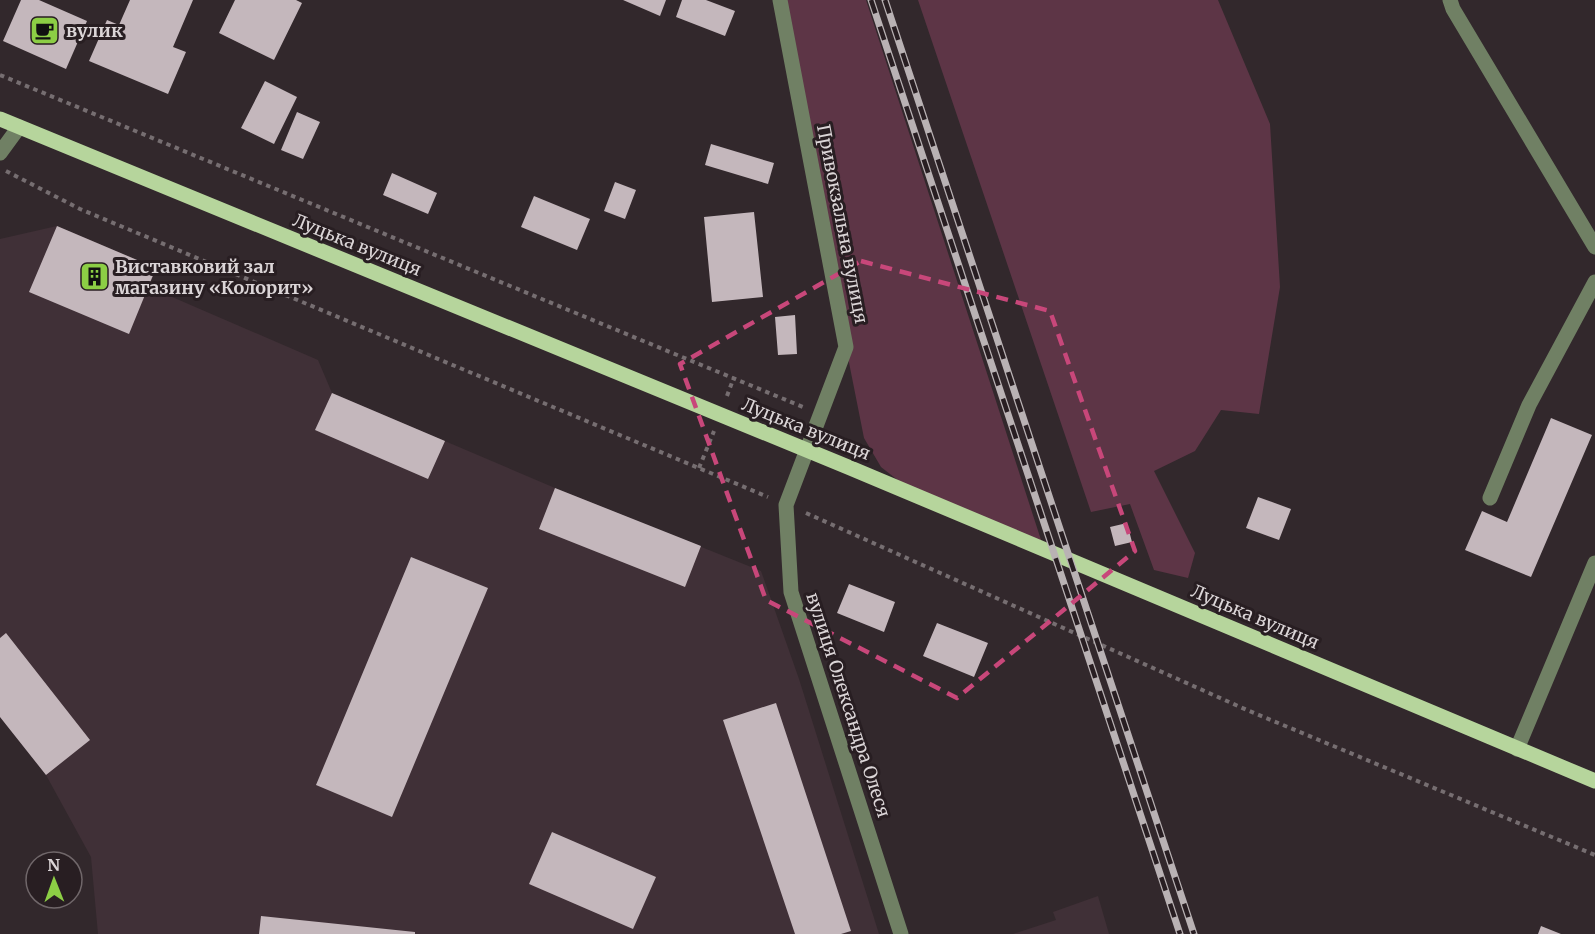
<svg xmlns="http://www.w3.org/2000/svg" width="1595" height="934" font-family="Merriweather,serif">
	<style>
		.built { fill: #403037 }
		.green { fill: #5d3546 }
		.building { fill: #c4b7bc }
		.lines { fill: none; stroke-linecap: round; stroke-linejoin: round }
		.path { stroke: #766e71; stroke-width: 4; stroke-dasharray: 4.5 4.5; stroke-linecap: butt }
		.minor { stroke: #708064; stroke-width: 15 }
		.major { stroke: #b6d59c; stroke-width: 15 }
		.rail-casing { stroke: #b9b2b4; stroke-width: 7 }
		.rail { stroke: #281e22; stroke-width: 4.5; stroke-dasharray: 14; stroke-linecap: butt }
		.marked { fill: none; stroke: #c8477a; stroke-width: 4.5; stroke-dasharray: 12 8; stroke-linejoin: round }
		.labels { text-anchor: middle; stroke-width: 6; stroke-linejoin: round; paint-order: stroke }
		.poi-label { font-size: 18px; font-weight: bold; fill: #dbd5d7; stroke: #281e22; text-anchor: start }
		.street-label { font-size: 18px; fill: #dbd5d7; stroke: #281e22 }
	</style>
	<rect width="100%" height="100%" fill="#32282c"/>
	<path class="built" d="M57 226 156 268 149 287 318 360 332 393 555 488 761 571 799 679 879 934H98L91 857 46 775 0 717V239Z
		M1098 896 1109 934H1013L1056 920 1053 912Z"/>
	<path class="green" d="M777 0H866L1042 543 904 485 881 467 864 438Z
		M918 0H1218L1270 124 1280 287 1259 414 1221 410 1195 451 1154 471 1195 553 1188 578 1154 570 1130 504 1091 512Z"/>
	<path class="building" d="M21 0H39L87 21 66 69 3 41Z
		M130 0H193L173 47 186 52 168 94 89 61 107 20 119 25Z
		M235 0H296L302 3 274 60 219 33Z
		M623 0H666L660 16Z
		M682 0H706L735 11 725 36 676 17Z
		M265 81 297 97 274 144 241 128Z
		M297 112 320 122 303 159 281 150Z
		M711 144 774 163 768 184 705 165Z
		M392 173 437 193 428 214 383 195Z
		M615 182 636 190 625 219 604 211Z
		M534 196 590 219 577 250 521 227Z
		M754 212 763 297 712 302 704 217Z
		M57 226 156 268 129 334 29 292Z
		M795 315 797 354 778 355 775 317Z
		M332 393 445 441 428 479 315 430Z
		M1551 418 1592 435 1531 577 1465 550 1482 511 1507 522Z
		M555 488 701 546 685 587 539 529Z
		M1258 497 1291 509 1279 540 1246 528Z
		M1127 523 1132 542 1115 546 1110 527Z
		M411 557 488 588 392 817 316 785Z
		M849 584 895 602 884 632 837 613Z
		M937 623 988 643 974 677 923 656Z
		M6 633 90 740 46 775 0 717V638Z
		M776 703 851 931 841 934H795L723 720Z
		M552 832 656 877 633 929 529 884Z
		M261 916 415 932V934H259Z
		M1541 926 1561 934H1538Z"/>
	<g class="lines">
		<path class="path" d="M0 75 803 407
			M6 171 80 209 768 497
			M727 396 734 377
			M699 468 714 431
			M806 513 1247 710 1595 855"/>
		<path class="minor" d="M780 0 846 347 786 505 791 592 901 934
			M1450 0 1453 9 1595 247
			M0 153 19 127
			M1490 498 1529 405 1595 282
			M1517 749 1595 563"/>
		<path class="major" d="M0 119 848 467 1595 781"/>
		<defs>
			<path id="rail" d="M871 0 1180 934
				M885 0 1194 934"/>
		</defs>
		<use href="#rail" class="rail-casing"/>
		<use href="#rail" class="rail"/>
	</g>
	<path class="marked" d="M861 261 1050 311 1135 551 957 698 766 600 680 364Z"/>
	<defs>
		<symbol id="cafe-square" viewBox="-11 -11 22 22"><rect x="-9" y="-9" width="18" height="18" rx="4" fill="#8cce45" stroke="#281e22"/><path d="M-5.5-4.5H6V0H3Q3 3.5 0 3.5H-2.5Q-5.5 3.5-5.5 0ZM3-3.2v2h1.7v-2ZM-6 4.5H4V6H-6Z" fill="#111"/></symbol>
		<symbol id="building-square" viewBox="-11 -11 22 22"><rect x="-9" y="-9" width="18" height="18" rx="4" fill="#8cce45" stroke="#281e22"/><path d="M-4-6H4V6H1V3H-1V6H-4ZM-2.5-4.3h1.7v1.8h-1.7ZM.8-4.3h1.7v1.8H.8ZM-2.5-1h1.7V.8h-1.7ZM.8-1h1.7V.8H.8Z" fill="#111"/></symbol>
	</defs>
	<g fill-rule="evenodd">
		<use href="#cafe-square" x="28" y="14" width="33" height="33"/>
		<use href="#building-square" x="78" y="260" width="33" height="33"/>
	</g>
	<g class="labels">
		<g class="poi-label">
			<text x="66" y="37">вулик</text>
			<text x="115" y="273">Виставковий зал<tspan x="115" dy="21">магазину «Колорит»</tspan></text>
		</g>
		<g class="street-label">
			<text transform="translate(842 224) rotate(79)" y="6">Привокзальна вулиця</text>
			<text transform="translate(357 245) rotate(22)" y="6">Луцька вулиця</text>
			<text transform="translate(806 429) rotate(22)" y="6">Луцька вулиця</text>
			<text transform="translate(1255 617) rotate(23)" y="6">Луцька вулиця</text>
			<text transform="translate(848 705) rotate(72)" y="6">вулиця Олександра Олеся</text>
		</g>
	</g>
	<g transform="translate(54 880) rotate(359)"><circle r="28" fill="#281e22" stroke="#70676a" stroke-width="1.5"/>
	<path d="M0-4.5L10 22L0 15L-10 22Z" fill="#8cce45"/>
	<text y="-9" font-size="16" font-weight="bold" text-anchor="middle" fill="#dbd5d7">N</text>
	</g>
</svg>
